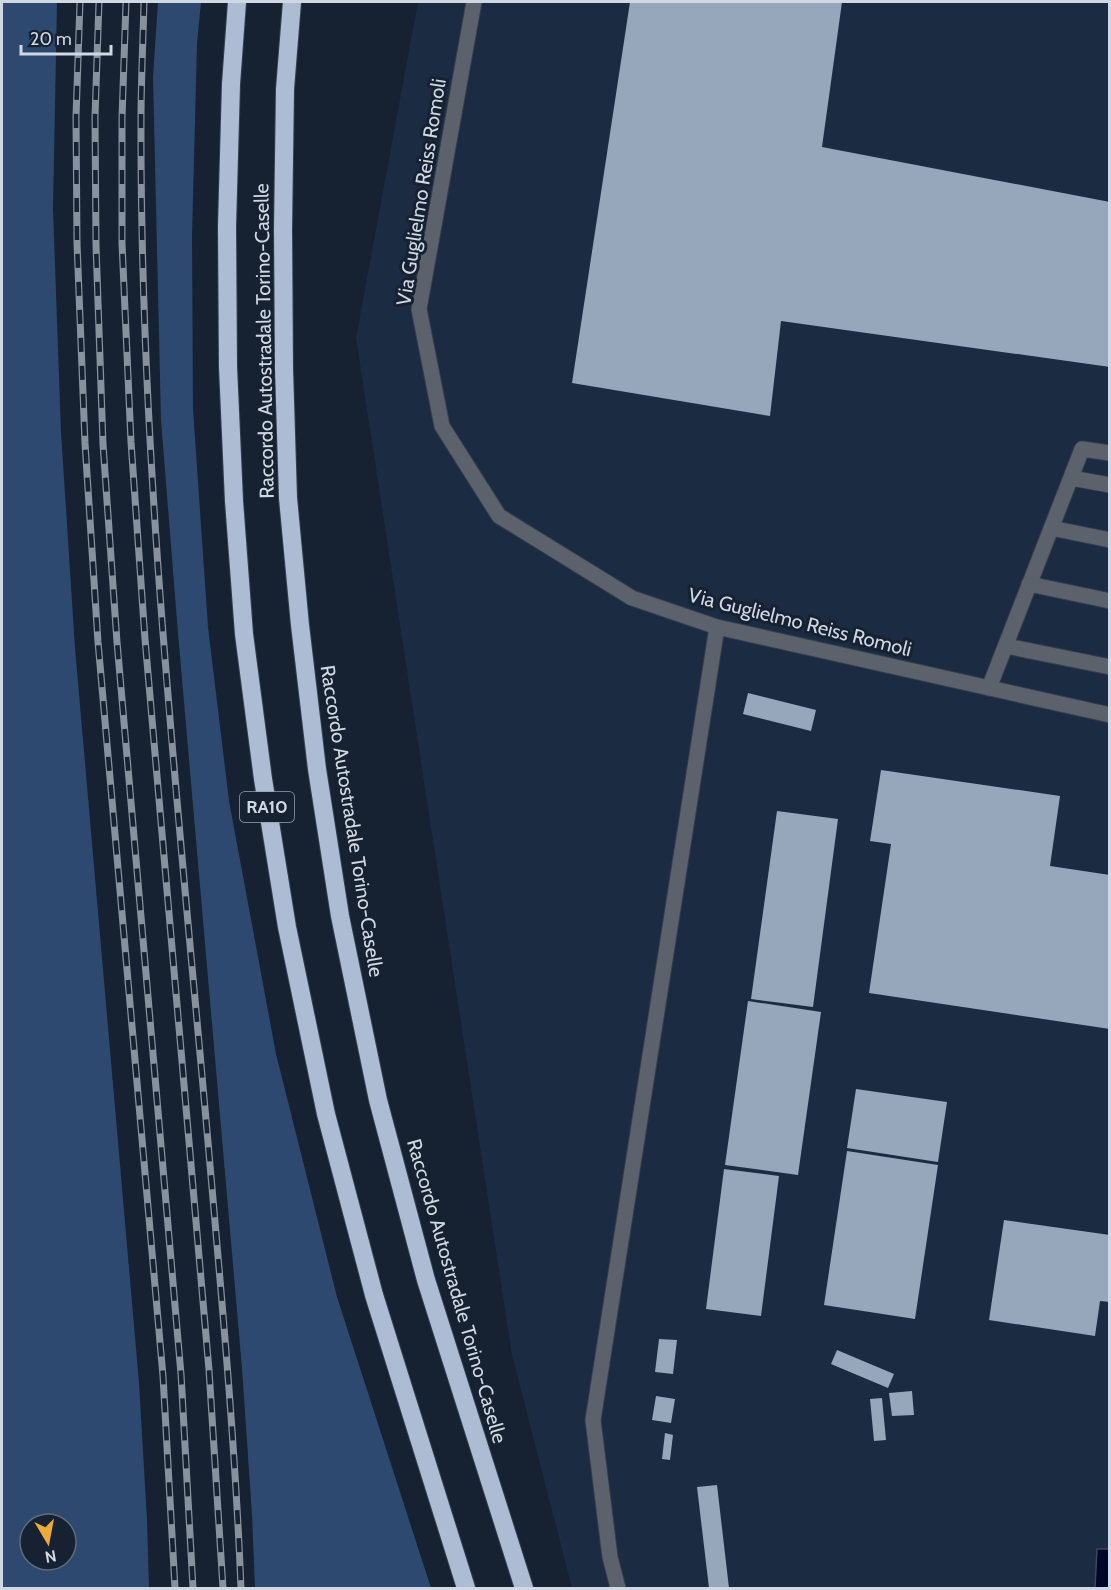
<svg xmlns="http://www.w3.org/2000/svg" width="1111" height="1590" font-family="Cabin,sans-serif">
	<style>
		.built { fill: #1b2b41 }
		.forest { fill: #2d4970; fill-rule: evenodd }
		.water { fill: #000627; stroke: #3e455f; stroke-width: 1.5 }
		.building { fill: #96a6bb }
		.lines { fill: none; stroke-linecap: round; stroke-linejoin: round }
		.minor-casing { stroke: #343f4e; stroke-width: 17 }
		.highway-casing { stroke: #343f4e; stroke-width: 20 }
		.minor { stroke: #5c626b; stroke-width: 15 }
		.highway { stroke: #adbcd2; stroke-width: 18 }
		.rail-casing { stroke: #88929f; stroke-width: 7 }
		.rail { stroke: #162232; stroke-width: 4.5; stroke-dasharray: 14; stroke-linecap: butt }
		.labels { text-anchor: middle; stroke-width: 6; stroke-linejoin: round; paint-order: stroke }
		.shield { fill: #162232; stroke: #98a1ae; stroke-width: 1.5 }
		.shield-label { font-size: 18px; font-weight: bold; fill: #d0d8e3 }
		.street-label { font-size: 20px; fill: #d0d8e3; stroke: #162232 }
	</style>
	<rect width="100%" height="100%" fill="#162232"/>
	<path class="built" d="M418 2H1109V1588H572L512 1355 356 338Z"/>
	<path class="forest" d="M2 2H57L53 209 61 432 75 648 139 1383 147 1520 149 1588H2ZM30 1524H66V1560H30Z
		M158 2H201L197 43 192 236 193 409 208 627 229 801 276 1054 337 1297 431 1588H255L252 1515 242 1368 178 633 161 420 153 77Z"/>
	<path class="water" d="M1097 1549H1109V1588H1095Z"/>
	<path class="building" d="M630 2H842L822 147 1110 202V367L781 321 770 416 572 383Z
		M748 693 816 710 811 731 743 714Z
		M881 770 1060 796 1050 866 1110 875V1029L869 993 891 844 870 841Z
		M777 811 838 819 813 1007 751 999Z
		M748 1001 821 1012 798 1175 725 1165Z
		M856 1089 947 1102 938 1162 847 1148Z
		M847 1151 938 1165 915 1319 824 1305Z
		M724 1169 779 1176 761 1316 706 1309Z
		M1004 1220 1110 1235V1302L1100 1301 1095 1336 989 1320Z
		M659 1339 677 1340 673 1374 655 1372Z
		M837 1350 894 1374 888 1388 831 1364Z
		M912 1391 914 1415 892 1416 889 1393Z
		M656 1396 675 1399 671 1423 652 1420Z
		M882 1398 886 1440 874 1441 870 1399Z
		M665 1433 673 1435 670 1460 662 1459Z
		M717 1485 729 1588H709L697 1487Z"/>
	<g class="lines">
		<defs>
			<path id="minor" d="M474 2 419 309 442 426 499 516 632 598 717 627 1110 715
				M1071 478 1110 485
				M1051 528 1110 540
				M1029 584 1110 601
				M1006 646 1110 667
				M989 688 1082 449 1110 453
				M618 1588 610 1557 593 1420 717 627"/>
			<path id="highway" d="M237 2 231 84 227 226 228 367 234 501 244 634 263 779 287 927 326 1114 374 1295 466 1588
				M292 2 285 89 283 229 284 369 288 498 300 625 317 769 340 916 378 1100 426 1280 524 1588"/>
		</defs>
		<use href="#minor" class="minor-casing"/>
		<use href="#highway" class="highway-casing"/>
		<use href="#minor" class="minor"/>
		<use href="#highway" class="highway"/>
		<defs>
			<path id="rail" d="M80 2 76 117 77 243 85 443 98 642 163 1376 175 1588
				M99 2 95 117 96 245 103 444 117 642 181 1374 193 1588
				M126 2 122 118V243L131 442 145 639 209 1370 223 1588
				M144 2C143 41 141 81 141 121 140 463 178 803 208 1142 221 1291 235 1439 241 1588"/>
		</defs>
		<use href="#rail" class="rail-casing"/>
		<use href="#rail" class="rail"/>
	</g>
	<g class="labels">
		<rect class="shield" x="240" y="792" width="54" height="30" rx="4.5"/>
		<g class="shield-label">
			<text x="267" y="813">RA10</text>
		</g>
		<g class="street-label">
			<text transform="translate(421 192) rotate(-81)" y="7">Via Guglielmo Reiss Romoli</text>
			<text transform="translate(264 341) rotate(-91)" y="7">Raccordo Autostradale Torino-Caselle</text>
			<text transform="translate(800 622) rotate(14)" y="7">Via Guglielmo Reiss Romoli</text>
			<text transform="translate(352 821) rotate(81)" y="7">Raccordo Autostradale Torino-Caselle</text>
			<text transform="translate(457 1291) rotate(74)" y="7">Raccordo Autostradale Torino-Caselle</text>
		</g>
	</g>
	<rect width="1111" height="1590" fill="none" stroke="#d0d8e3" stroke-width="6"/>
	<g transform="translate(48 1542) rotate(170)"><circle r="28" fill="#162232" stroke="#606b79" stroke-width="1.5"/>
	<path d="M0-4.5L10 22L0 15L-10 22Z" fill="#ebaa39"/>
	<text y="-9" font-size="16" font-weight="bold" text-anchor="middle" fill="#d0d8e3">N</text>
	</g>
	<path d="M21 45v9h90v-9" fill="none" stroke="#d0d8e3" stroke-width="3"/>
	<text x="30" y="45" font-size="18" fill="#d0d8e3" stroke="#162232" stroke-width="4.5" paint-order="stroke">20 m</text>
</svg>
